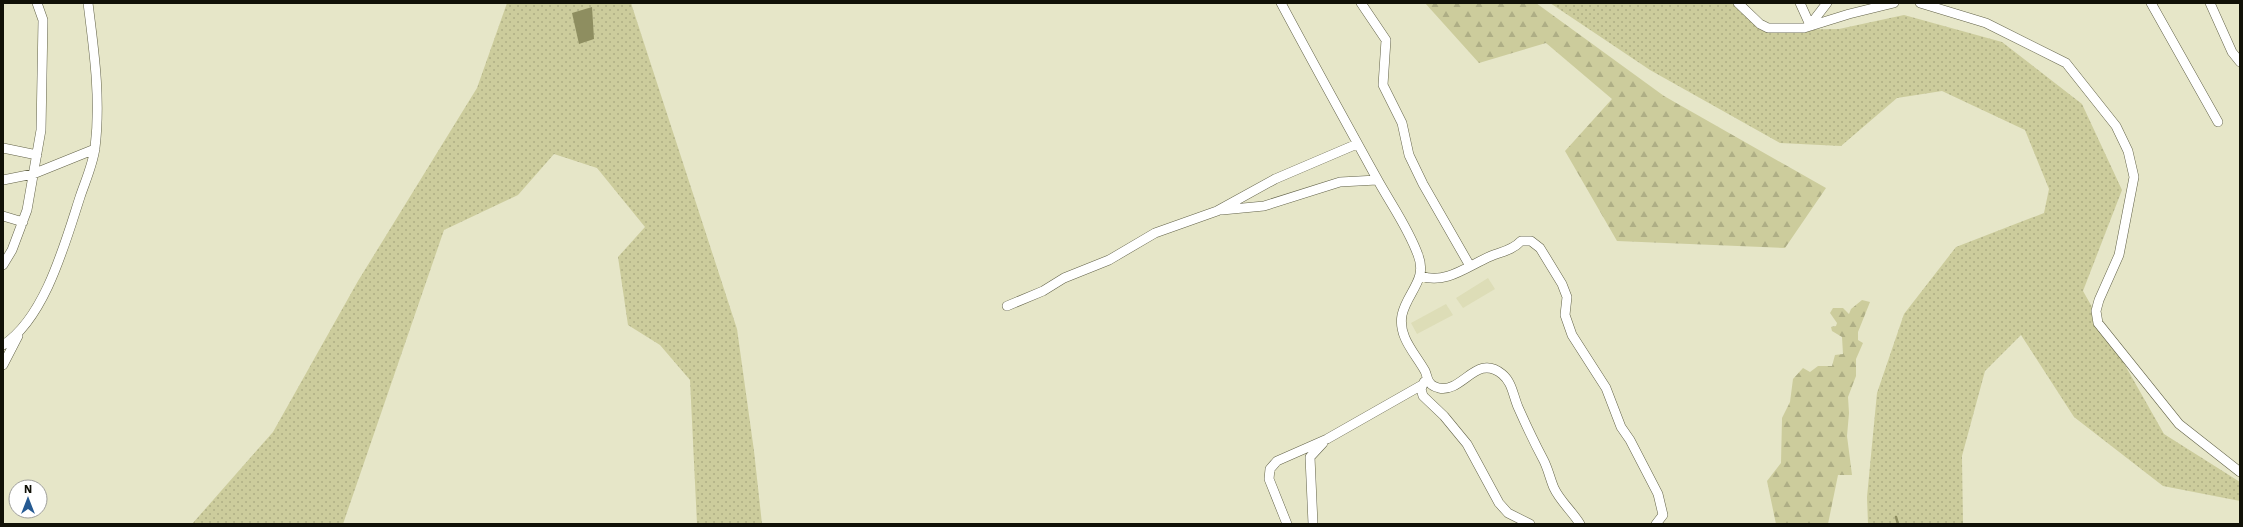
<svg xmlns="http://www.w3.org/2000/svg" width="2243" height="527" font-family="'Work Sans',sans-serif">
	<style>
		.built { fill: #ddddb7 }
		.forest { fill: url(#forest-firs) }
		.garden { fill: url(#garden-dots) }
		.water { fill: #8e8e60 }
		.lines { fill: none; stroke-linecap: round; stroke-linejoin: round }
		.stream { stroke: #8e8e60; stroke-width: 2.5 }
		.street-casing { stroke: #626248; stroke-width: 10 }
		.street { stroke: #fff; stroke-width: 9 }
	</style>
	<defs>
		<pattern id="forest-firs" width="22" height="20" patternUnits="userSpaceOnUse"><rect width="22" height="20" fill="#cccc9c"/><path d="M5 1l3.5 6h-7zM16 11l3.5 6h-7z" fill="#aeae85"/></pattern>
		<pattern id="garden-dots" width="8" height="8" patternUnits="userSpaceOnUse"><rect width="8" height="8" fill="#cccc9c"/><path d="M2 2h.1M6 6h.1" fill="none" stroke="#aeae85" stroke-width="1.8" stroke-linecap="round"/></pattern>
	</defs>
	<rect width="100%" height="100%" fill="#e6e6c8"/>
	<path class="built" d="M1488 278 1495 289 1463 308 1456 298Z
		M1446 304 1453 315 1417 334 1411 323Z"/>
	<path class="forest" d="M1425 3H1536L1664 96 1826 188 1785 248 1617 241 1565 151 1612 99 1546 43 1479 63Z
		M1862 300 1870 302 1858 332V340L1863 343 1856 359V376L1848 397 1849 413 1847 436 1852 475H1838L1828 524H1776L1767 481 1781 463 1782 418 1790 402 1793 379 1803 368 1810 372 1818 366H1832L1835 355 1843 354 1842 337 1832 331 1831 327 1836 326 1837 323 1830 313 1833 308H1843L1849 314 1851 309Z"/>
	<path class="garden" d="M507 3H631L737 329 754 451 762 524H697L690 380 660 345 628 325 618 257 645 227 597 168 554 154 518 195 444 230 343 524H192L273 432 358 281 477 88Z
		M1550 3H1733L1764 30 1839 29 1904 15 2002 42 2082 104 2122 190 2083 291 2164 434 2240 482V501L2163 486 2074 417 2021 335 1985 371 1962 456 1963 524H1868L1867 497 1877 393 1904 314 1956 247 2044 213 2049 189 2025 130 1942 91 1897 98 1841 146 1780 143 1650 70Z"/>
	<path class="water" d="M592 7 594 39 579 44 572 13Z"/>
	<g class="lines">
		<path class="stream" d="M1896 517 1898 524"/>
		<defs>
			<path id="street" d="M1281 3C1312 61 1344 119 1376 177 1390 203 1408 227 1418 255 1428 280 1407 292 1402 315 1398 337 1415 353 1425 371 1427 375 1427 380 1430 383 1432 386 1435 387 1439 388 1463 393 1476 353 1502 374 1512 382 1513 395 1518 407 1526 425 1534 442 1543 459 1548 468 1550 479 1554 488 1560 501 1572 511 1580 524
				M1361 3 1386 40 1383 85 1402 123 1409 155 1423 184 1470 266
				M1738 3 1760 24 1768 28H1804L1849 14 1894 3
				M1800 3 1810 25 1827 3
				M1920 3 1986 23 2066 63 2116 126 2128 151 2134 177 2119 255 2099 300 2096 311 2098 323 2179 424 2240 472
				M2151 3 2218 122
				M2210 3 2232 52 2240 62
				M3 148 37 155
				M3 180 33 174 95 149
				M1222 210 1264 206 1340 182 1377 180
				M3 216 23 222
				M3 265 12 250 27 210 41 130 43 20 37 3
				M1421 276C1446 285 1469 265 1491 256 1501 252 1513 250 1521 241H1531L1540 248 1562 284 1567 297 1565 315 1572 335 1606 388 1621 427 1630 440 1658 494 1663 515 1656 524
				M1007 306 1043 291 1064 278 1109 260 1155 233 1217 211 1275 179 1357 144
				M3 345C45 318 65 243 80 197 85 182 93 164 95 148 101 99 94 51 88 3
				M3 365 18 336
				M1424 382 1421 389 1423 396 1444 416 1467 444 1499 503 1508 513 1530 524
				M1287 524 1269 479 1270 469 1277 461 1327 439 1422 385
				M1313 524 1310 457 1323 443"/>
		</defs>
		<use href="#street" class="street-casing"/>
		<use href="#street" class="street"/>
	</g>
	<rect width="2243" height="527" fill="none" stroke="#111107" stroke-width="8"/>
	<g transform="translate(28 499)"><circle r="19" fill="#ffffff" stroke="#a0a09c"/>
	<path d="M0-3L7 15L0 10L-7 15Z" fill="#255a92"/>
	<text y="-6" font-size="11" font-weight="bold" text-anchor="middle" fill="#111107">N</text>
	</g>
</svg>
